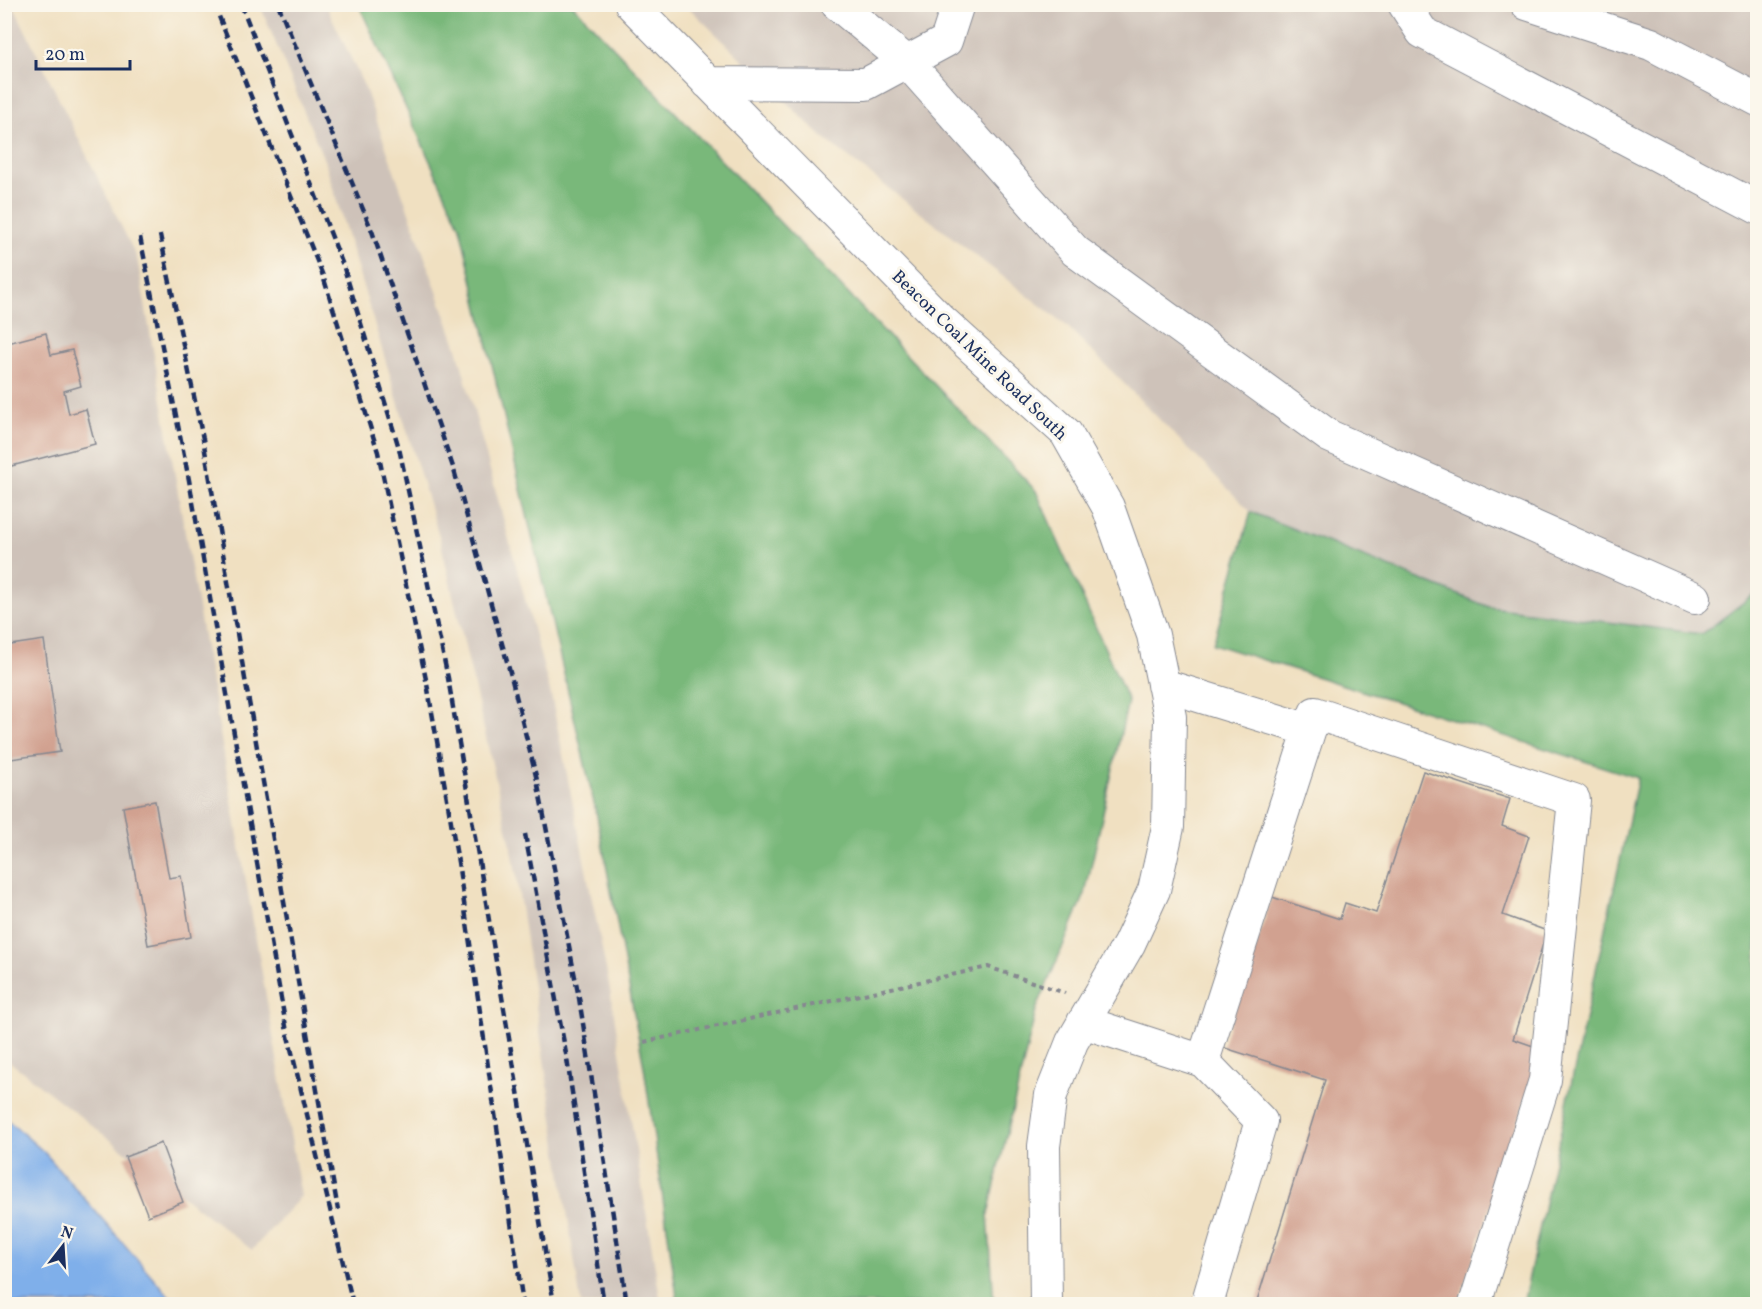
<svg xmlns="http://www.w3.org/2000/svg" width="1762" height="1309" font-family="Vollkorn,serif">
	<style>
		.industrial { fill: #cec2b9 }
		.forest { fill: #79b87a; stroke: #4a746c; stroke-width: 1.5 }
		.water { fill: #7fafea; stroke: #4d6fa4; stroke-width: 1.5 }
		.building { fill: #d1a190 }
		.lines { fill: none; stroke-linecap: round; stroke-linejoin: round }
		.minor-casing { stroke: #868890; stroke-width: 34 }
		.path { stroke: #868890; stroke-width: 4; stroke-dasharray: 4.5 4.5; stroke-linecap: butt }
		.minor { stroke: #fff; stroke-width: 32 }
		.rail { stroke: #1b2f5e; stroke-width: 4.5; stroke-dasharray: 9 4.5; stroke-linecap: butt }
		.labels { text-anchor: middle; stroke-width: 6; stroke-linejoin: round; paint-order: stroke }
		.street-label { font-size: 18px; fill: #1b2f5e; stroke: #fbf7ec }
	</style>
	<rect width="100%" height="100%" fill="#fbf7ec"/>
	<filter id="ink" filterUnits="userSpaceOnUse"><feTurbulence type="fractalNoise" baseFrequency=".0167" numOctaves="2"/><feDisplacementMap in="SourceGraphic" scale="12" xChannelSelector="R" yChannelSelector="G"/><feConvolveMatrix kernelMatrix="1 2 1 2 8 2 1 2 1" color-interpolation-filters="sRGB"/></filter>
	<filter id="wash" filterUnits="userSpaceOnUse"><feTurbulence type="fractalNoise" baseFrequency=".008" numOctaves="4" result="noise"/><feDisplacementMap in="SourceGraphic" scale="24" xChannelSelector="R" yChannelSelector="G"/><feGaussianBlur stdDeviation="1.35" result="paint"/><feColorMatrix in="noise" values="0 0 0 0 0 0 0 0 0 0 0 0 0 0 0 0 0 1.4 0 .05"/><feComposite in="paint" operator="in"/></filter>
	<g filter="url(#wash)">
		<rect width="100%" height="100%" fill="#f0e0c1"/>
		<path class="industrial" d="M4,5h9l124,253 164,938 -49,54 -247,-192z
			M260,5h66l39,83 92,260 94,347 58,289 52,320h-80l-68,-450 -73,-315 -115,-377z
			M686,5h1071v587l-55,42 -213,-27 -238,-95 -184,-186 -245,-189z"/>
		<path class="forest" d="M359,5h214l463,486 92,210 -43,193 -49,116 -48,204 6,90h-316l-34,-237 -47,-251 -137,-589z
			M1251,512l238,95 213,27 55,-42v712h-234l115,-526 -425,-134z"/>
		<path class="water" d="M4,1117l40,35 132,152h-171z"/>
		<g id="blocks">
			<path class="building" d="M46,333l5,22 21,-5 9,36 -17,5 5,23 17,-5 9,35 -91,24v-124z
				M44,640l16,112 -56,8v-114z
				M1423,771l87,28 -8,27 27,10 -26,79 44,16 -34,108 29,10 -84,255h-202l69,-224 -103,-33 50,-150 68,22 5,-16 31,10z
				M155,801l14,77 12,-2 10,61 -43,8 -25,-138z
				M161,1143l22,59 -35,14 -23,-59z"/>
		</g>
	</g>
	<g filter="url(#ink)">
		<use href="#blocks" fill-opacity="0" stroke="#868890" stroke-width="1.5"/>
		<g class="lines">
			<defs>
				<path id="minor" d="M631,4l308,314 127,115 42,74 45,128 17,82 -2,110 -14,63 -25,54 -57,98 -21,53 -7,51 2,158
					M837,4l70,58 168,189 254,185 366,162
					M1404,4l18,28 336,176
					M1527,4l124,40 107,56
					M708,83l158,1 80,-43 12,-37
					M1163,685l146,45
					M1083,1022l120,39 58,60 -54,183
					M1203,1061l112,-348 259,87 -29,280 -70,224"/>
			</defs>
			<use href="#minor" class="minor-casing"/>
			<path class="path" d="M644,1042l344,-75 77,26"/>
			<use href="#minor" class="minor"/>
			<path class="rail" d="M214,4l109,272 55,176 50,237 30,173 65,442
				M241,4l103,264 55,180 49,230 106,626
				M278,4l94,227 82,239 57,206 26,104 42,218 48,306
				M160,235l43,204 135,771
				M140,237l49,243 98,552 66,272
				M525,834l42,225 37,245"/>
		</g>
	</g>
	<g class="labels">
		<g class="street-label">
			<text transform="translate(980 355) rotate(44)" y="6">Beacon Coal Mine Road South</text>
		</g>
	</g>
	<rect width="1762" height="1309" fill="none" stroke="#fbf7ec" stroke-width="24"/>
	<g transform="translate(63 1246) rotate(17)" stroke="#fbf7ec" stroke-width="4.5" paint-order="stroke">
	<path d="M0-4.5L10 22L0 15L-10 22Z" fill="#1b2f5e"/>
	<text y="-9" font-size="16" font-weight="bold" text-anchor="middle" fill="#1b2f5e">N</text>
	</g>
	<path d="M36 60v9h94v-9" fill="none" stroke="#1b2f5e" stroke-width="3"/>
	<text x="45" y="60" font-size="18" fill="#1b2f5e" stroke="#fbf7ec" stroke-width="4.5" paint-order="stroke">20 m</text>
</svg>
